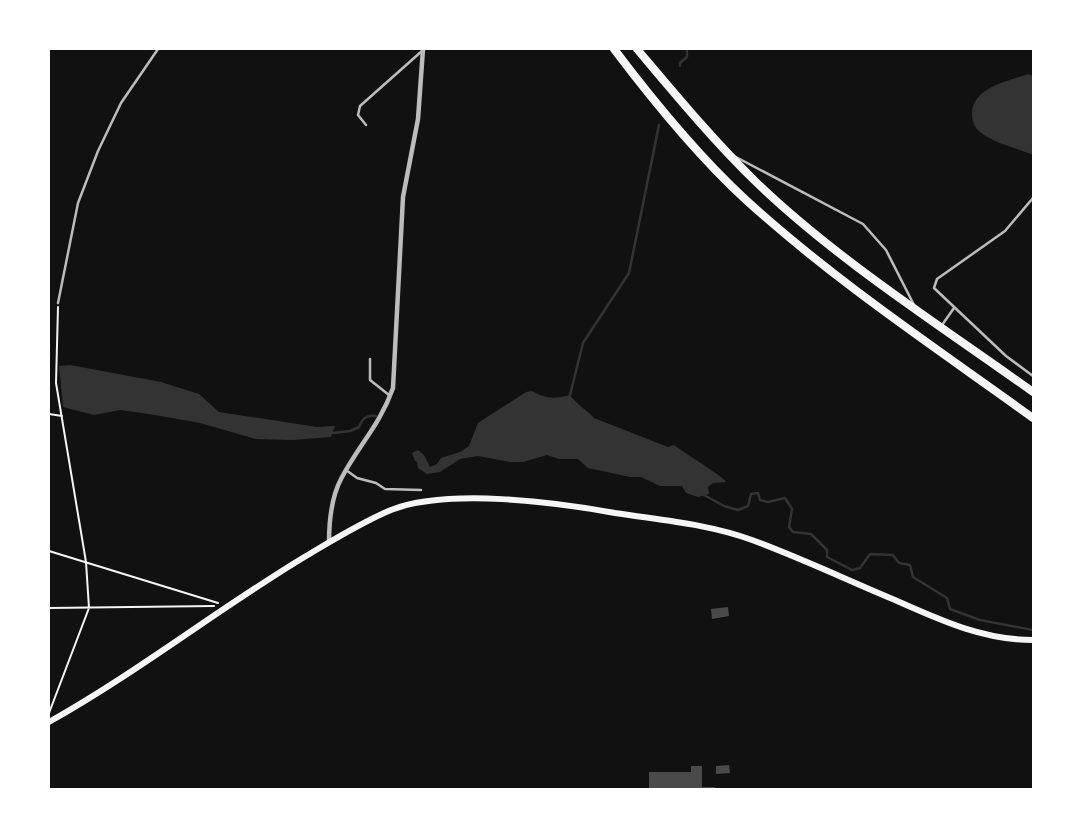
<svg xmlns="http://www.w3.org/2000/svg" width="1082" height="838" font-family="Mulish,sans-serif">
	<style>
		.water { fill: #333 }
		.lines { fill: none; stroke-linecap: round; stroke-linejoin: round }
		.stream { stroke: #333; stroke-width: 2.5 }
		.building { fill: #4a4a4a }
		.path { stroke: #f5f5f5; stroke-width: 2 }
		.service { stroke: #bcbcbc; stroke-width: 2.5 }
		.minor { stroke: #bcbcbc; stroke-width: 4.5 }
		.secondary { stroke: #f5f5f5; stroke-width: 6 }
		.trunk { stroke: #f5f5f5; stroke-width: 8 }
	</style>
	<rect width="100%" height="100%" fill="#111"/>
	<path class="water" d="M1028,74l5,2v78h-2c-17,-7 -43,-12 -55,-26 -3,-4 -4,-10 -4,-15 1,-26 37,-32 56,-39z
		M70,365l91,17 38,12 20,18 98,15 18,-1 -4,11 -38,3 -37,-1 -56,-16 -45,-8 -35,-5 -26,5 -31,-8 -4,-41z
		M532,391c14,8 23,8 38,4 7,10 16,14 24,23l74,29 6,-2c9,7 50,32 52,37l-13,1 -5,4 1,7 -11,3 -12,-4 -4,-7h-22l-19,-9h-11l-42,-9 -10,-9h-19l-12,-4 -24,7h-13l-32,-6 -18,3 -20,13 -13,2 -9,-6 -1,-6 -2,-1 -3,-8 6,-3 6,5 6,12 7,-3 4,-6 19,-6 9,-6 9,-23 48,-31z"/>
	<g class="lines">
		<path class="stream" d="M680,66v-3l7,-6v-8
			M570,395l13,-52 46,-70 30,-148
			M333,433l17,-2 9,-4c4,-9 7,-12 17,-11
			M704,495l20,11 14,4 10,-4 3,-12 7,-1 2,7 8,2 17,-4 7,11 -3,18 4,5 18,2 16,16v7l25,13 8,-2 10,-14 23,1 6,8 11,2 3,12 34,21 3,11 30,11 53,10"/>
	</g>
	<path class="building" d="M728,607l1,9 -17,3 -1,-10z
		M729,765l1,8 -14,1v-8z
		M691,766h11v21h13v2h-66v-17h42z"/>
	<g class="lines">
		<path class="path" d="M49,414l13,2
			M49,551l169,52
			M49,608l165,-2
			M49,713l40,-105 -3,-46 -30,-179 2,-76"/>
		<path class="service" d="M366,125l-8,-10 2,-9 62,-55
			M734,156l129,68 23,26 28,55
			M1033,198l-28,33 -68,48 -3,9 72,68 27,20
			M58,303l20,-100 20,-52 23,-48 37,-54
			M942,325l12,-17
			M370,359v21l19,15
			M346,470l11,8 19,5 9,6 36,1"/>
		<path class="minor" d="M329,543c0,-21 2,-45 12,-64 17,-33 39,-54 52,-91l10,-191 15,-78 5,-70"/>
		<path class="secondary" d="M49,722c89,-50 169,-113 257,-166 27,-16 56,-34 85,-46 57,-22 164,-8 224,3 45,7 94,11 137,27 49,18 95,40 143,60 45,20 88,40 138,40"/>
		<path class="trunk" d="M614,49c40,53 83,106 132,151 89,81 190,148 287,218
			M637,49c38,45 76,91 119,133 81,78 185,144 277,210"/>
	</g>
	<rect width="1082" height="838" fill="none" stroke="#ffffff" stroke-width="100"/>
</svg>
